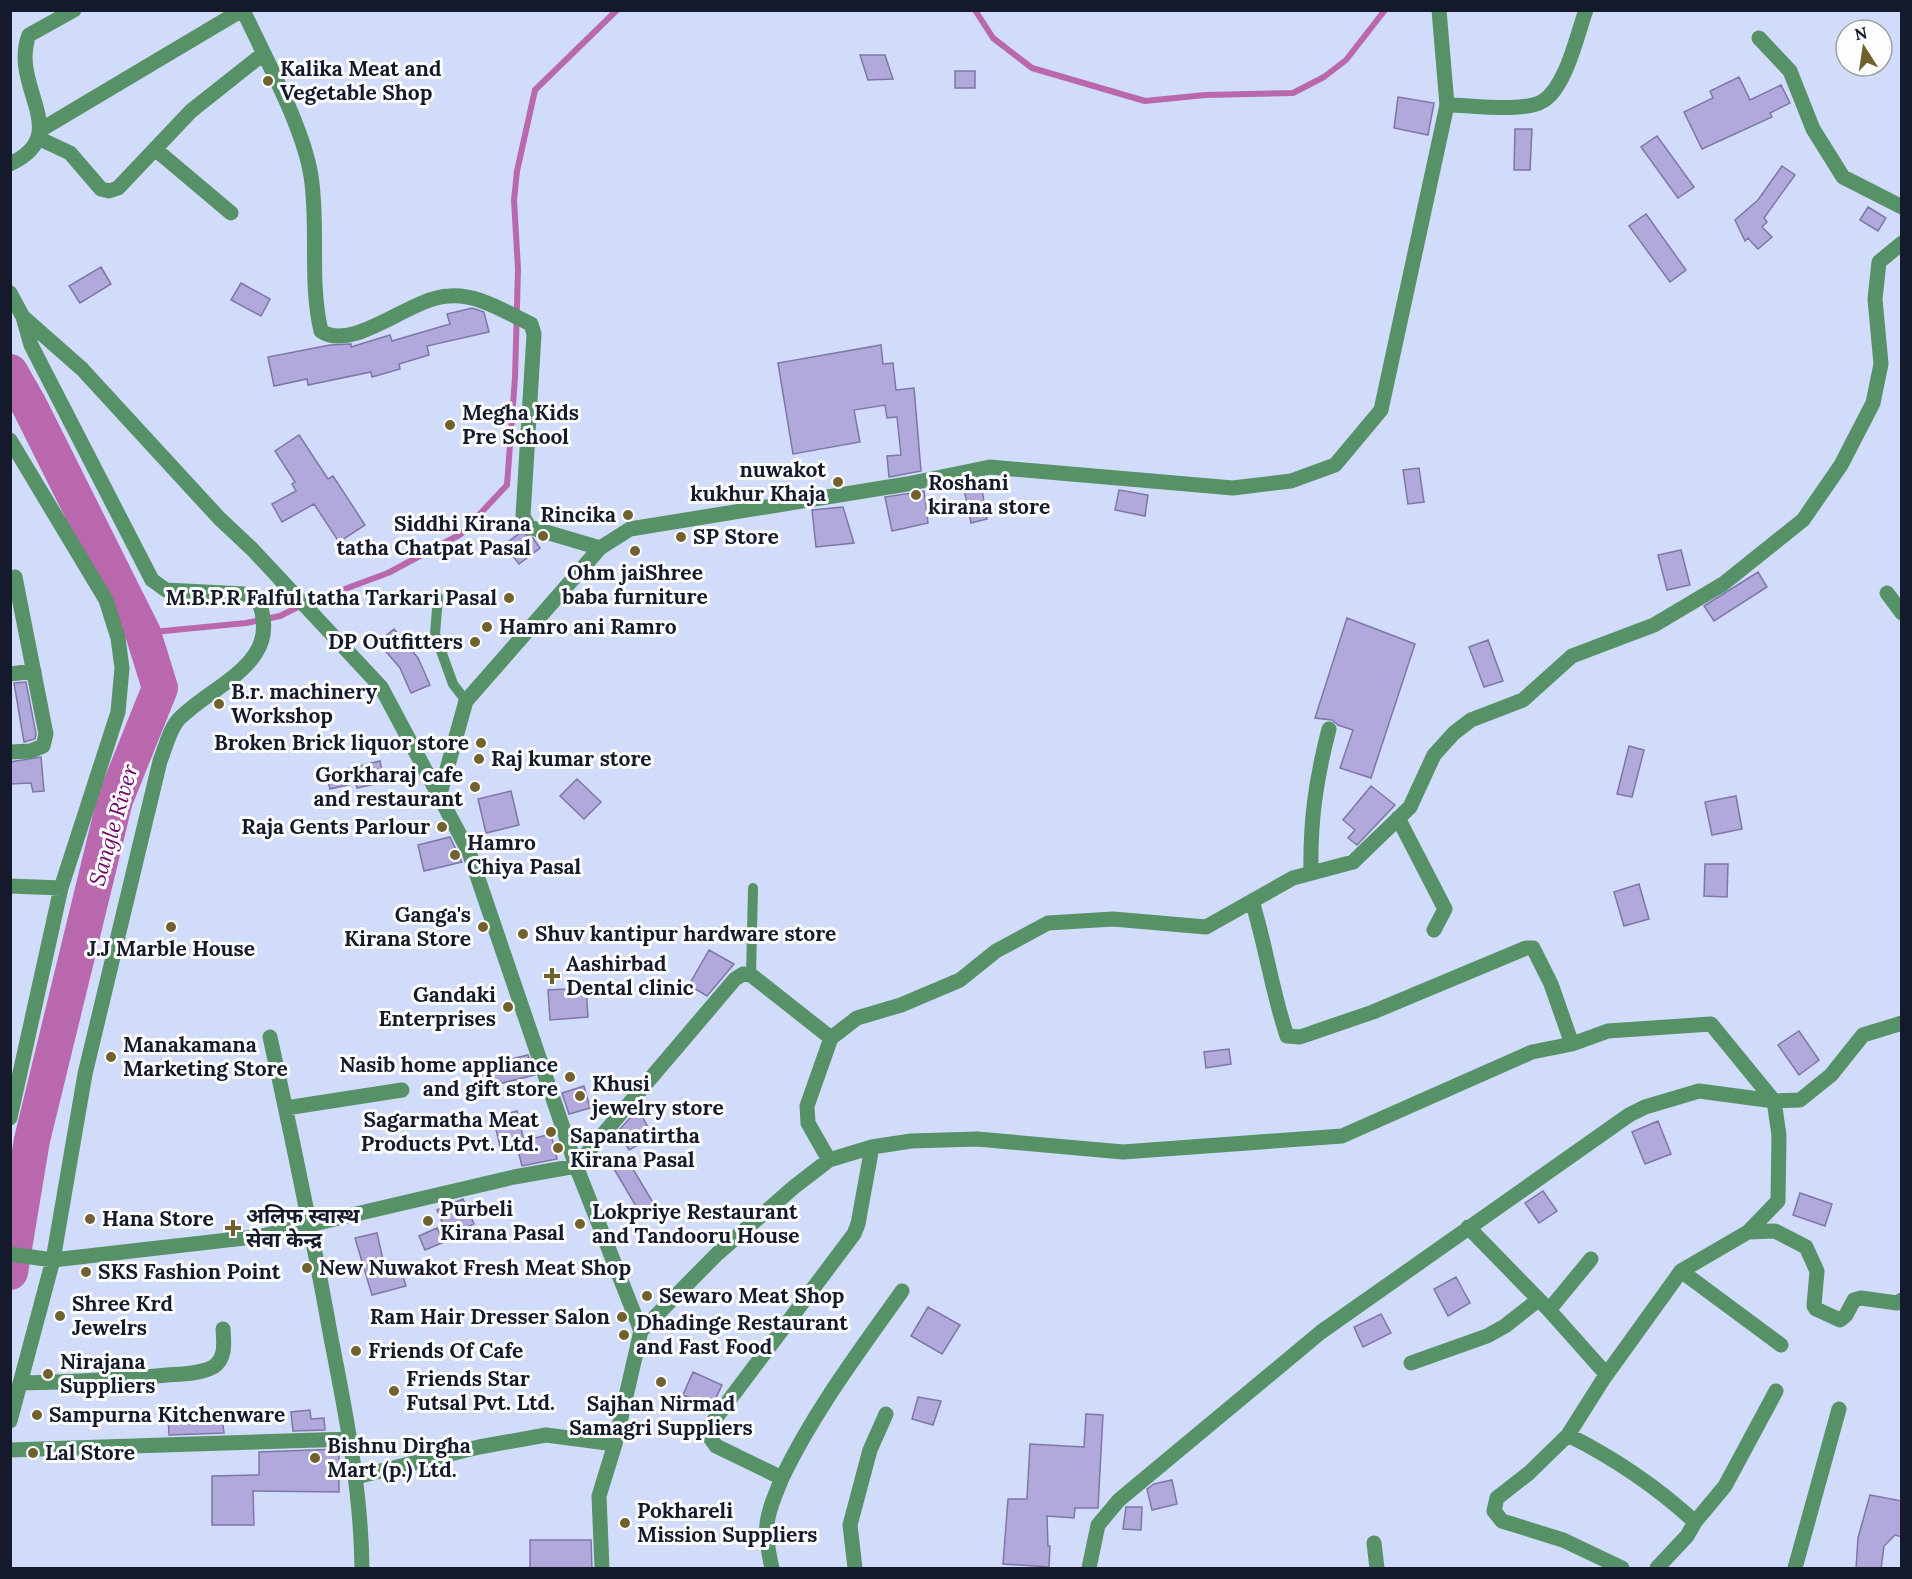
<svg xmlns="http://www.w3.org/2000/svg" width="1912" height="1579" font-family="Lora,'Noto Sans Devanagari',serif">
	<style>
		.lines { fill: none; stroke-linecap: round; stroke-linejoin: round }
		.stream { stroke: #b968ae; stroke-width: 6 }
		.river { stroke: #b968ae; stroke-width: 36 }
		.building { fill: #b1a8dc; stroke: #7f76a7; stroke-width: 1.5 }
		.service { stroke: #579167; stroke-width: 10 }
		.minor { stroke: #579167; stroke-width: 15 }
		.tertiary { stroke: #579167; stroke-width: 15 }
		.poi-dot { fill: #71612f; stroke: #fdfdfd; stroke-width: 2 }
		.labels { text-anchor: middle; stroke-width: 6; stroke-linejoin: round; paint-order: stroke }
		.poi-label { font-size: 21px; font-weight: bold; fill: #14192b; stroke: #fdfdfd; text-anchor: start }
		.water-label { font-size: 22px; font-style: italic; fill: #6f0467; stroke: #fdfdfd }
	</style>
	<rect width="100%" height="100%" fill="#d1dbfa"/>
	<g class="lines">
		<path class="stream" d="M975,10l18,28 39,30 113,33 60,-6 88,-2 31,-16 22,-17 39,-50
			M143,633l103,-10 34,-7 24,-12 84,-31 73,-39 46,-49 8,-107 3,-109 -4,-69 3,-29 18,-81 82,-80"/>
		<path class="river" d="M10,372l19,33 114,228 17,55 -45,112 -83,340 -22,132"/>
	</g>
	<path class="building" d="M860,55h25l8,24 -25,1z
		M955,71h20v17h-20z
		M1739,77l11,23 31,-15 9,18 -20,10 2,4 -70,32 -18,-37 29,-14 -3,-7z
		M1398,97l36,6 -6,32 -34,-7z
		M1515,129h17l-2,41h-16z
		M1657,136l37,51 -16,11 -37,-51z
		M1782,166l13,9 -31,43 3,4 -5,5 10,10 -14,12 -10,-11 -3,3 -10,-21 23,-20z
		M1868,207l18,11 -8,13 -18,-11z
		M1646,214l40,56 -16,12 -41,-56z
		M101,267l10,17 -31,19 -11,-17z
		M241,283l29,16 -9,17 -30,-16z
		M472,308l12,4 5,20 -62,14 2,9 -30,9 1,5 -28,8 -1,-5 -63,13 -1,-6 -33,7 -6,-29 62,-12 21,-1v3l39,-12 2,6 58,-17 -3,-10z
		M881,345l2,19 10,-1 3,27 18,-2 7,83 -32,6 -2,-21 14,-1 -4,-38 -10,1 -2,-13 -31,5 6,32 -67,12 -15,-91z
		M299,435l29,44 5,-3 32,49 -26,17 -25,-38 -32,18 -10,-18 24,-13 -4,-7 3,-2 -20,-31z
		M1419,468l5,34 -16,2 -5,-34z
		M981,484l6,35 -16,4 -7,-34z
		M1119,490l29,5 -3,21 -30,-6z
		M924,491l4,32 -36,8 -7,-34z
		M843,507l11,36 -38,4 -4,-37z
		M521,532l12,6 7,10 -21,16 -15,-19z
		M1681,550l9,35 -23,5 -9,-35z
		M1758,572l9,15 -53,34 -10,-15z
		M1347,618l68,26 -44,134 -31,-10 13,-38 -15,-5 -6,-5 -17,-2z
		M394,629l24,29 12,27 -19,8 -11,-25 -22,-26z
		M1488,640l15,41 -19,6 -15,-40z
		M26,682l10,52 -1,5 -11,3 -10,-59z
		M1629,746l15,4 -12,47 -15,-3z
		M41,757l3,34 -11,1 -2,-9 -21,1v-22z
		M380,761l4,21 -27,6 -1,-5 -26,6 -4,-15z
		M577,779l24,23 -17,17 -24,-23z
		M1371,786l24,19 -38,40 -9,-7 7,-8 -12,-10z
		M511,791l8,34 -33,8 -8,-34z
		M1736,796l6,33 -30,6 -7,-33z
		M450,837l12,25 -38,9 -6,-26z
		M1705,864h23l-1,33 -23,-1z
		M1639,884l10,35 -25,7 -10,-34z
		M709,950l25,14 -27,32 -18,-11z
		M586,988l2,29 -38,3 -2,-30z
		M1799,1031l20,29 -20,15 -21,-30z
		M1229,1049l2,15 -25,4 -2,-16z
		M528,1055l7,20 -49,12 -5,-21z
		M584,1086l6,22 -21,6 -7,-21z
		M517,1111l7,30 -24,5 -7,-29z
		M640,1112l13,25 -24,13 -11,-19 12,-13z
		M1658,1121l13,33 -26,10 -13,-32z
		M551,1134l6,25 -35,7 -6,-23z
		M628,1161l29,48 -14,9 -29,-49z
		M1543,1191l14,20 -18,12 -14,-20z
		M1800,1193l32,11 -7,22 -32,-11z
		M463,1199l11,25 -26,12 -11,-26z
		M437,1228l7,14 -19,8 -6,-14z
		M377,1233l9,40 15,-4 5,17 -34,9 -17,-57z
		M1456,1277l14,26 -22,13 -14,-27z
		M928,1307l32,18 -18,29 -31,-18z
		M1381,1314l10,19 -28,14 -9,-20z
		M693,1372l29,13 -11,23 -28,-13z
		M918,1397l23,4 -8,24 -21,-6z
		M310,1410l1,9 13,-1 1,12 -32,1 -2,-19z
		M193,1412v9l29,-4 2,16 -55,2 -1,-22z
		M1086,1414l17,1 -5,93h-23l-1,10 -27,-2 1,30h2l-1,21 -46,-3 5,-65h19l3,-55 54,3z
		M339,1449v43l-86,-1 1,34h-42v-49l47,-1v-23z
		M1172,1480l5,24 -25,6 -5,-21 7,-5z
		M1870,1495l32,6v36l-7,-2 -11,11 -3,23h-25l2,-31z
		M1126,1507h16l-1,23 -18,-1z
		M530,1540h61l1,29h-62z"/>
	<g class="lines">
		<path class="service" d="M438,597l-3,37 18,50 13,17
			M751,975l2,-87"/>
		<path class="minor" d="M243,10c22,48 60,116 68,166 8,51 -2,104 10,155 32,22 90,-34 128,-35 30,-2 56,16 82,28l3,10 -11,182 6,11 71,21
			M1439,10l8,95
			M1759,38l31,33 23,58 30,48 59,30
			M42,129l200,-119
			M40,139l30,14 31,36 8,2 9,-3 73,-77 72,-57
			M155,149l76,64
			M10,164c65,-30 -1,-77 19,-129l45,-25
			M10,293l13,24 59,52 137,149 33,31 129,138 88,165 107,314 65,165 -26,113 -16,52 3,72
			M10,440l96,160 12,38 4,30 -4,44 -57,176 -51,230
			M1887,593l15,20
			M10,674l24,-3
			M10,752l21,-1 12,-5 3,-12 -31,-157
			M1398,818l47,91 -11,21
			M1311,872c-1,-51 5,-93 18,-143
			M10,886l51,2
			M1252,901c14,45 20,91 35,135l13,1 73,-25 153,-64h7l18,36 21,60
			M270,1037c22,100 43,200 61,301 15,76 30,152 31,230
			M286,1108l116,-18
			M829,1160l-21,-37 -1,-17 24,-68 26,-20 44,-13 59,-25 36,-29 52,-28 65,-4 93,8 87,-49 60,-16 57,-55 24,-52 20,-22 17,-13 52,-20 49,-44 82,-31 69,-41 80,-64 38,-55 32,-62 8,-39 -6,-65 4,-37 23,-19
			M1468,1227l81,83 57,64
			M10,1254l43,6 209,-24 252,-59 62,-11 159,-187 8,-5 8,1 80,63
			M1681,1271l100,74
			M1549,1310l42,-51
			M641,1331l76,-77 77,-67 35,-27 43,-13 39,-6 66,-2 146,13 219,-16 190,-84 40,-8 36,-13 103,-7 63,77 5,34 -1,66 -30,31
			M1411,1363l76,-27 18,-10 33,-26
			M20,1383c50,-1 98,-3 147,-8 14,-1 33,-1 46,-8 13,-8 11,-24 10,-38
			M10,1421l43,-161 32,-186 75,-313c5,-12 10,-33 19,-42 37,-37 105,-56 79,-119l-14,-6 -78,-4 -14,-10 -121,-235 -8,-28
			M1568,1435c46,23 89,52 127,87
			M10,1450l340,-11
			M356,1477l123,-30 67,-12 69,9
			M782,1478c32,-67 77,-126 120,-187
			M1374,1543l3,25
			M772,1568c-10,-42 -6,-51 10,-90l-66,-32 -7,-10v-9l145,-193 4,-10 14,-77
			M855,1568l-5,-43 20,-75 16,-36
			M1089,1568l9,-43 21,-25 202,-168 308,-217 16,-8 54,-16 75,10 26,-1 31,-25 32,-40 39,-12
			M1622,1568l-59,-28 -61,-19 -8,-10 3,-13 32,-25 39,-38 36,-57 77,-107 67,-39 27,-1 31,16 11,24 -3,35 2,3 24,11 6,-5 8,-15 7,-2 36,5 5,-3
			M1657,1568l30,-32 8,-14 30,-36 51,-95
			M1795,1568l44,-159"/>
		<path class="tertiary" d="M440,794l26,-93 134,-153 30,-19 277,-45 83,-17 243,21 58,-7 44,-16 46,-55 66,-305c23,0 77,8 96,-4 23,-14 34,-66 43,-91"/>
	</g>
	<g class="poi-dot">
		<circle cx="268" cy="81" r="6"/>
		<circle cx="450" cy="425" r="6"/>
		<circle cx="838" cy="482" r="6"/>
		<circle cx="916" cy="495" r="6"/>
		<circle cx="628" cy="515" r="6"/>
		<circle cx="543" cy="536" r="6"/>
		<circle cx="681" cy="537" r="6"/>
		<circle cx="635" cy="551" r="6"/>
		<circle cx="509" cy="598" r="6"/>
		<circle cx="487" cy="627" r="6"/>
		<circle cx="475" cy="642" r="6"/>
		<circle cx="219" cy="704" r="6"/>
		<circle cx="481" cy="743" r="6"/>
		<circle cx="479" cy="759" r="6"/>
		<circle cx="475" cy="787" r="6"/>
		<circle cx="442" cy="827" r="6"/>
		<circle cx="455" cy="855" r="6"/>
		<circle cx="171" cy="927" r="6"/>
		<circle cx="483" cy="927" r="6"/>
		<circle cx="523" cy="934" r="6"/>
		<path d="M549 967h6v6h6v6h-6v6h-6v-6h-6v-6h6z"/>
		<circle cx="508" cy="1007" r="6"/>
		<circle cx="111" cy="1057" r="6"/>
		<circle cx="570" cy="1077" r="6"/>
		<circle cx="580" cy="1096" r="6"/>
		<circle cx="551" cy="1132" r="6"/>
		<circle cx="558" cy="1148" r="6"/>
		<circle cx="90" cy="1219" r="6"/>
		<circle cx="428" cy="1221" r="6"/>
		<circle cx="580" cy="1224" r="6"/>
		<path d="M230 1219h6v6h6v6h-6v6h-6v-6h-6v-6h6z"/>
		<circle cx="307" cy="1268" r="6"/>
		<circle cx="86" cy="1272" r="6"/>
		<circle cx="647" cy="1296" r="6"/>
		<circle cx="60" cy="1316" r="6"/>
		<circle cx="622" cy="1317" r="6"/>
		<circle cx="624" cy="1335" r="6"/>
		<circle cx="356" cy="1351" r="6"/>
		<circle cx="48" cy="1374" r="6"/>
		<circle cx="661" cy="1382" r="6"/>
		<circle cx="394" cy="1391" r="6"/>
		<circle cx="37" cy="1415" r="6"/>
		<circle cx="33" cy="1453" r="6"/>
		<circle cx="315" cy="1458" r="6"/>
		<circle cx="625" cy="1523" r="6"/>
	</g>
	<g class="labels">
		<g class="poi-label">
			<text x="280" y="76">Kalika Meat and<tspan x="280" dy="24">Vegetable Shop</tspan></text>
			<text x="462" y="420">Megha Kids<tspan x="462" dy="24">Pre School</tspan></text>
			<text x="826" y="477" text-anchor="end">nuwakot<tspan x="826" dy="24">kukhur Khaja</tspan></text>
			<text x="928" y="490">Roshani<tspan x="928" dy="24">kirana store</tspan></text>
			<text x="616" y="522" text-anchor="end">Rincika</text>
			<text x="531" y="531" text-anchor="end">Siddhi Kirana<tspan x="531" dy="24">tatha Chatpat Pasal</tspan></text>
			<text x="693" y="544">SP Store</text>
			<text x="635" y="580" text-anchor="middle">Ohm jaiShree<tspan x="635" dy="24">baba furniture</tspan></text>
			<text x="497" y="605" text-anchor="end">M.B.P.R Falful tatha Tarkari Pasal</text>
			<text x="499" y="634">Hamro ani Ramro</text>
			<text x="463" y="649" text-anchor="end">DP Outfitters</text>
			<text x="231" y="699">B.r. machinery<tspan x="231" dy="24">Workshop</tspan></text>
			<text x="469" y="750" text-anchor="end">Broken Brick liquor store</text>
			<text x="491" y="766">Raj kumar store</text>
			<text x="463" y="782" text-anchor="end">Gorkharaj cafe<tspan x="463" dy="24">and restaurant</tspan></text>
			<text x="430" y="834" text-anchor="end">Raja Gents Parlour</text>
			<text x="467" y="850">Hamro<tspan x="467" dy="24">Chiya Pasal</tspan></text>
			<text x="471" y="922" text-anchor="end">Ganga's<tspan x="471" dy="24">Kirana Store</tspan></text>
			<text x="535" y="941">Shuv kantipur hardware store</text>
			<text x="171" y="956" text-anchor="middle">J.J Marble House</text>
			<text x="566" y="971">Aashirbad<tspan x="566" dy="24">Dental clinic</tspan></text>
			<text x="496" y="1002" text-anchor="end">Gandaki<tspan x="496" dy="24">Enterprises</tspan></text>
			<text x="123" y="1052">Manakamana<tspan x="123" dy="24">Marketing Store</tspan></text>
			<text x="558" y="1072" text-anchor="end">Nasib home appliance<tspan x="558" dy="24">and gift store</tspan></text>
			<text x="592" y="1091">Khusi<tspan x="592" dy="24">jewelry store</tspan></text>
			<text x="539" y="1127" text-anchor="end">Sagarmatha Meat<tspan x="539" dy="24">Products Pvt. Ltd.</tspan></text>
			<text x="570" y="1143">Sapanatirtha<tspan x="570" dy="24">Kirana Pasal</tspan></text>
			<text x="440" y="1216">Purbeli<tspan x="440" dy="24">Kirana Pasal</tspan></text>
			<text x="592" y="1219">Lokpriye Restaurant<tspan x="592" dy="24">and Tandooru House</tspan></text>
			<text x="246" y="1223">अलिफ स्वास्थ<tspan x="246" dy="24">सेवा केन्द्र</tspan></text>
			<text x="102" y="1226">Hana Store</text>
			<text x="319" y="1275">New Nuwakot Fresh Meat Shop</text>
			<text x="98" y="1279">SKS Fashion Point</text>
			<text x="659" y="1303">Sewaro Meat Shop</text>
			<text x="72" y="1311">Shree Krd<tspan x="72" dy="24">Jewelrs</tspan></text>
			<text x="610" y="1324" text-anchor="end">Ram Hair Dresser Salon</text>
			<text x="636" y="1330">Dhadinge Restaurant<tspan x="636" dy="24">and Fast Food</tspan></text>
			<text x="368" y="1358">Friends Of Cafe</text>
			<text x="60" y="1369">Nirajana<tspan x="60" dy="24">Suppliers</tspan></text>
			<text x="406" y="1386">Friends Star<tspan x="406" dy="24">Futsal Pvt. Ltd.</tspan></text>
			<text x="661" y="1411" text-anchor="middle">Sajhan Nirmad<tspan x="661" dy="24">Samagri Suppliers</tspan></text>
			<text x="49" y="1422">Sampurna Kitchenware</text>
			<text x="327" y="1453">Bishnu Dirgha<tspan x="327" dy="24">Mart (p.) Ltd.</tspan></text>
			<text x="45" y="1460">Lal Store</text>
			<text x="637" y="1518">Pokhareli<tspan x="637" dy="24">Mission Suppliers</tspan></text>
		</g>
		<g class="water-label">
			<text transform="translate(113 825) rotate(-74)" y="8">Sangle River</text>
		</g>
	</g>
	<rect width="1912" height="1579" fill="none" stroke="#14192b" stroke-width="24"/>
	<g transform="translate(1864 48) rotate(348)"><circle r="28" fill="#fdfdfd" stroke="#a0a2a9" stroke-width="1.5"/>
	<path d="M0-4.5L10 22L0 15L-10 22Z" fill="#71612f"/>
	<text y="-9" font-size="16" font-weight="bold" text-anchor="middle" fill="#14192b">N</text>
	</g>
</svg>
